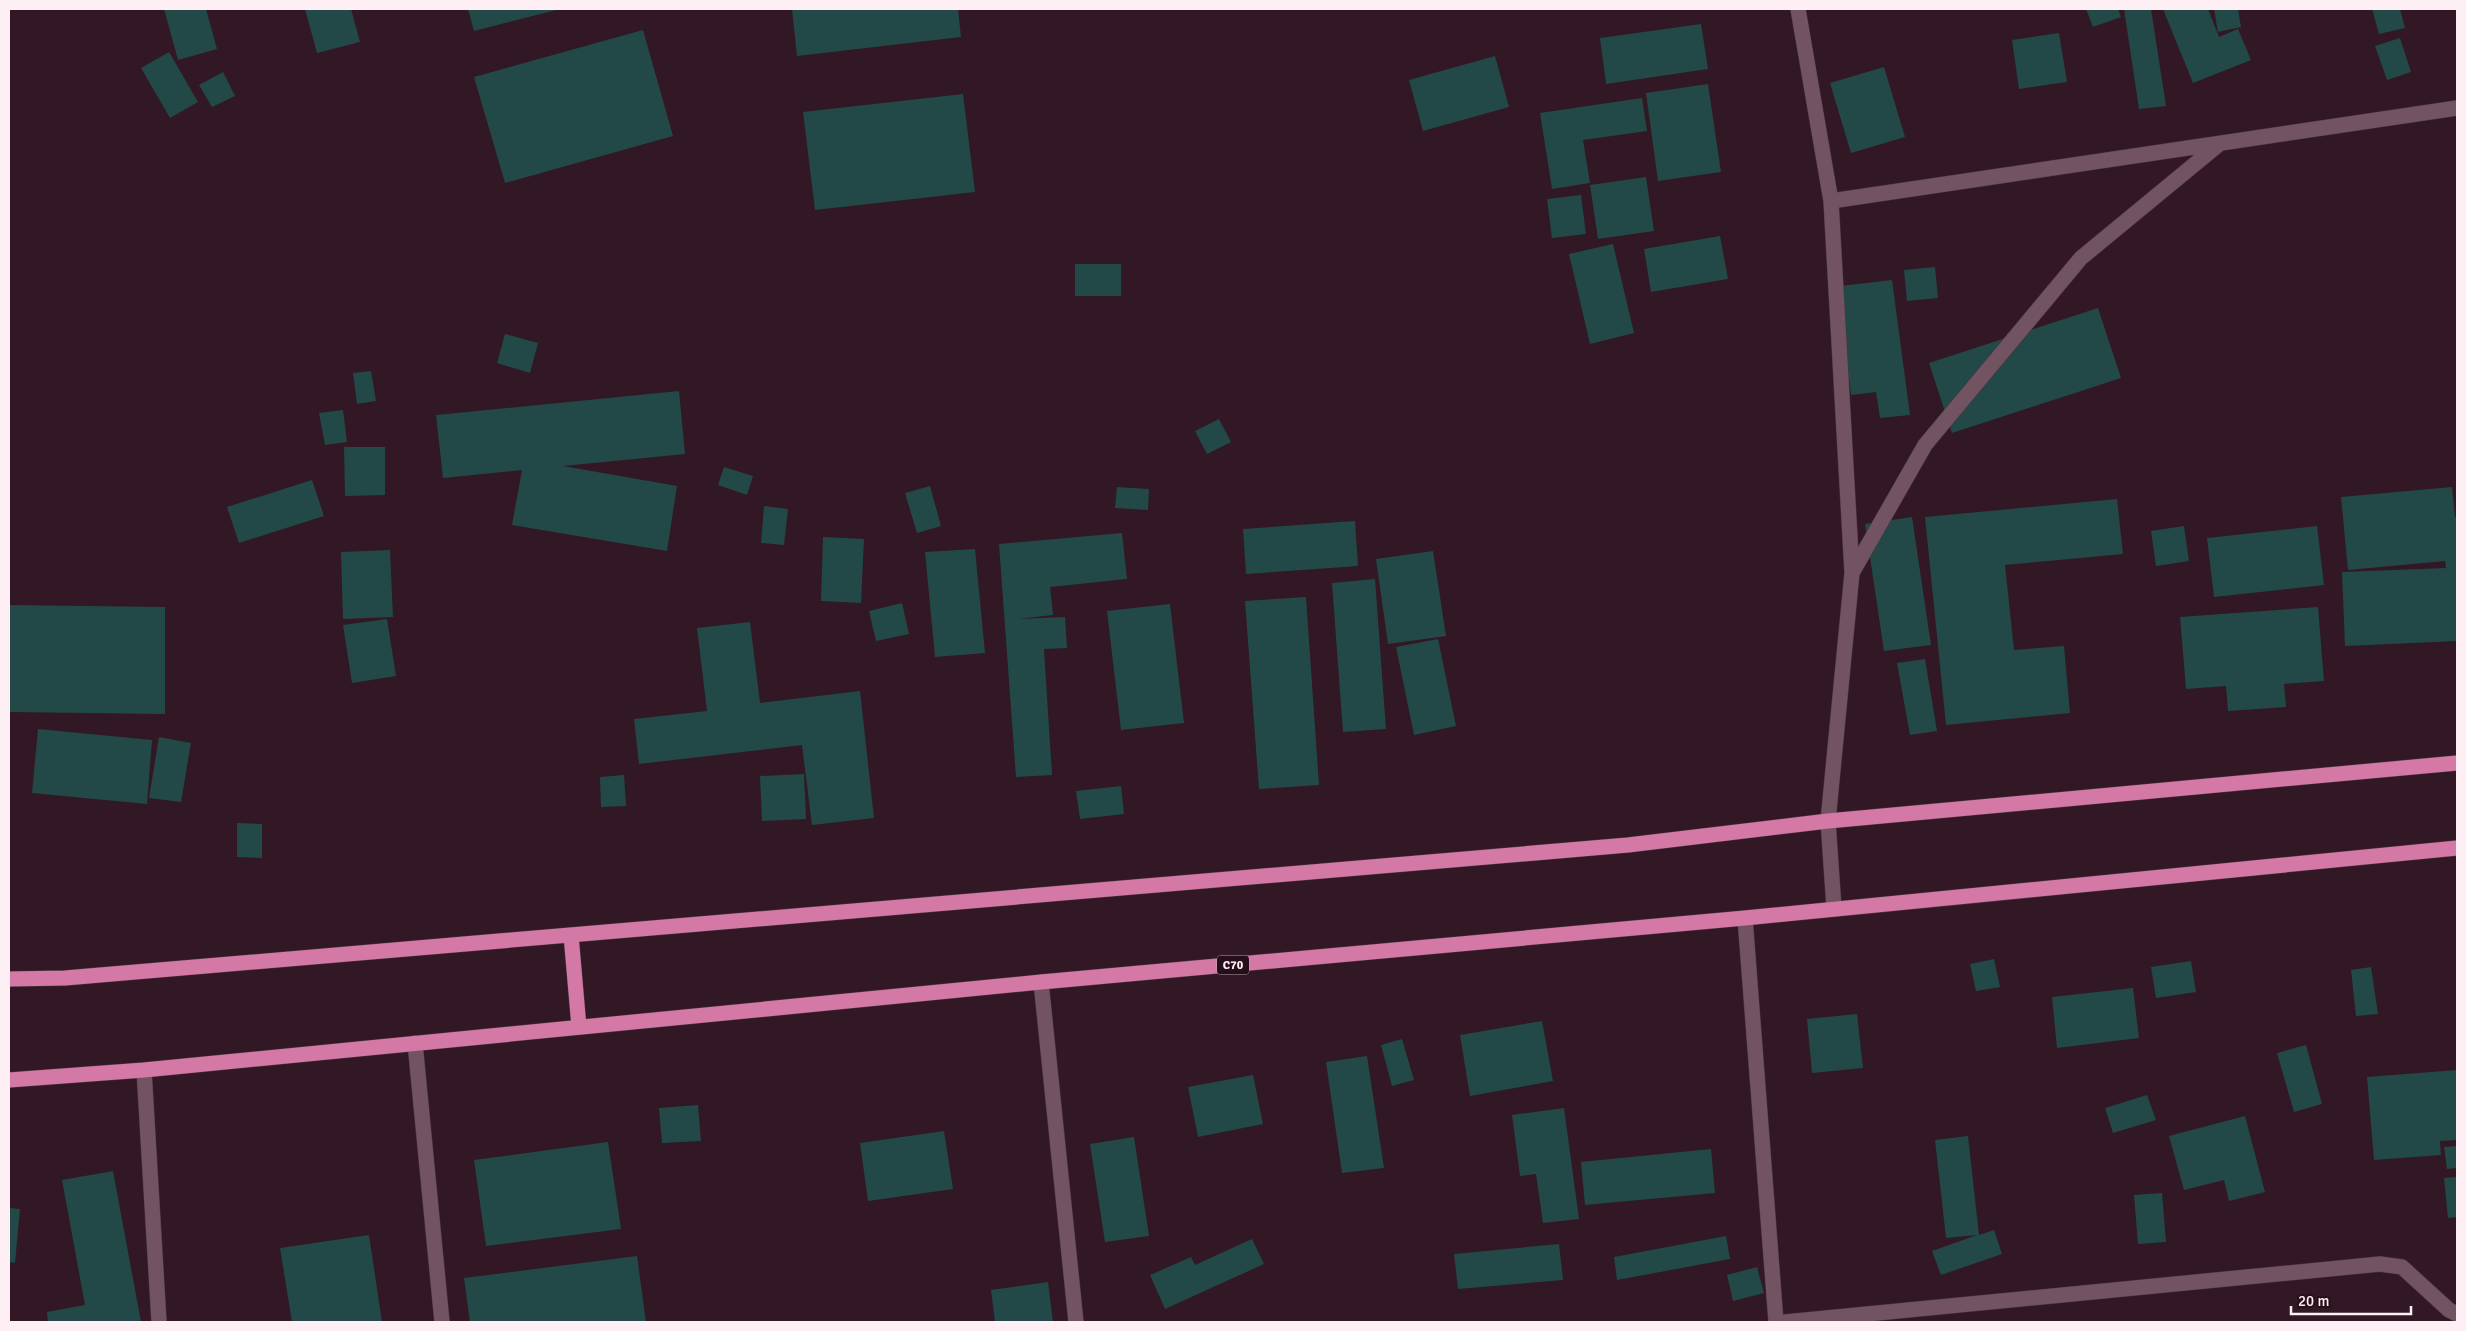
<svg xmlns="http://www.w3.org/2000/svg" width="2466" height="1331" font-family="Signika,sans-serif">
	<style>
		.building { fill: #224947 }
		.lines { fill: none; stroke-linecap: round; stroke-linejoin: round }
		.minor-casing { stroke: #4b3741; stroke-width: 16 }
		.trunk-casing { stroke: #4b3741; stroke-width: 16 }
		.minor { stroke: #715361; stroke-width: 15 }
		.trunk { stroke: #d478a5; stroke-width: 15 }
		.labels { text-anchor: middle; stroke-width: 5; stroke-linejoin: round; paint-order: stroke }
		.shield { fill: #270e1b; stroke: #beacb4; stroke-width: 1 }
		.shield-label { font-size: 12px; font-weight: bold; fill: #feeff5 }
	</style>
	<rect width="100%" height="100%" fill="#311824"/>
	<path class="building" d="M164,9h42l11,40 -39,11z
		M305,9h46l9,33 -43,11z
		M468,9h92l-86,22z
		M792,9h166l3,28 -164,19z
		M2086,9h32l3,8 -28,10z
		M2124,9h27l15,97 -27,3z
		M2163,9h45l11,28 19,-8 13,31 -58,23z
		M2214,9h24l3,18 -23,5z
		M2372,9h28l5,19 -26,6z
		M1701,24l7,45 -102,15 -6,-46z
		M643,30l30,106 -168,47 -31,-106z
		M2059,33l8,49 -48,7 -7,-49z
		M2400,38l11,34 -24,8 -12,-34z
		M169,52l29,50 -28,16 -29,-50z
		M1495,56l14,51 -86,24 -14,-51z
		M1884,67l21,70 -54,16 -21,-70z
		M223,72l12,24 -23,11 -13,-22z
		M1708,84l13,88 -63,9 -12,-88z
		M963,94l12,98 -160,18 -12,-98z
		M1642,98l5,33 -64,9 7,43 -38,6 -12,-76z
		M1646,177l8,54 -56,8 -8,-54z
		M1581,195l5,39 -34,4 -5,-39z
		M1720,236l8,43 -77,13 -7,-43z
		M1613,244l21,89 -44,11 -21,-90z
		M1075,264h46v32h-46z
		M1935,267l3,31 -31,3 -3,-31z
		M1892,280l18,135 -30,3 -4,-26 -25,3 -8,-61 -3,-48z
		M2098,308l23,70 -169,55 -23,-70z
		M505,334l33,9 -8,30 -33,-10z
		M371,371l5,30 -19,3 -4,-31z
		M679,391l6,63 -122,12 114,20 -10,65 -155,-26 10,-55 -79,8 -7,-63z
		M343,410l4,32 -22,3 -6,-32z
		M1219,419l12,23 -24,12 -12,-23z
		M344,447h41v48l-40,1z
		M724,467l29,9 -6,19 -29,-10z
		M312,480l12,36 -85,27 -12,-36z
		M930,486l11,40 -24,7 -12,-40z
		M1117,487l32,2 -1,21 -33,-2z
		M2452,487l3,30h2v124l-112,5 -3,-74 104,-4 -1,-7 -97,9 -7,-73z
		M2117,499l6,55 -118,11 9,85 50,-4 6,67 -124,12 -21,-208z
		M764,506l24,3 -4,36 -23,-2z
		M1912,517l19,128 -47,6 -19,-127z
		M1355,521l3,45 -112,8 -3,-45z
		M2184,526l5,35 -33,5 -5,-35z
		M2317,526l7,59 -110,12 -7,-59z
		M1122,533l5,46 -77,8 3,28 -35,4 47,-2 2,31 -23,1 8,126 -36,2 -17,-233z
		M823,537l41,2 -3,64 -40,-2z
		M975,549l10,104 -50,4 -10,-105z
		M390,550l3,67 -50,2 -2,-67z
		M1433,551l13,85 -58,8 -12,-85z
		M1375,579l11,150 -43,3 -11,-149z
		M1306,597l13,188 -60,4 -14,-188z
		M902,603l7,31 -33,7 -7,-30z
		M1170,604l14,119 -63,7 -14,-119z
		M9,605l156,2v107l-156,-2z
		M2318,607l6,74 -40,3 2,23 -58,4 -2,-25 -40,3 -6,-72z
		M387,619l9,57 -44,7 -9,-58z
		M750,622l10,81 100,-12 14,127 -62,7 -10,-80 -163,19 -5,-45 73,-8 -10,-83z
		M1438,639l18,87 -42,9 -18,-88z
		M1925,659l12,72 -27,4 -13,-72z
		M38,729l114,11 -5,64 -115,-11z
		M159,737l32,6 -10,59 -32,-4z
		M804,774l2,45 -44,2 -2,-45z
		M624,775l2,31 -25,1 -1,-30z
		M1121,786l3,28 -44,5 -4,-28z
		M237,823l25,1v34l-25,-1z
		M1994,959l6,28 -24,4 -6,-27z
		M2191,961l5,31 -40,6 -5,-31z
		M2371,967l7,47 -22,2 -5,-46z
		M2133,988l6,50 -82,10 -5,-51z
		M1857,1014l6,54 -51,5 -5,-54z
		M1542,1021l11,60 -83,15 -10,-61z
		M1402,1039l12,41 -22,6 -11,-41z
		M2306,1045l16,59 -28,8 -17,-59z
		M1367,1056l17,112 -42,5 -16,-111z
		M2457,1070v70l-17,1 1,14 -67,5 -7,-83z
		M1253,1075l10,49 -65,13 -10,-50z
		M2147,1095l9,25 -43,13 -8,-25z
		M698,1105l3,36 -39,2 -3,-35z
		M1564,1108l15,111 -36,4 -7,-49 -16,2 -8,-61z
		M2245,1116l20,76 -36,9 -5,-21 -40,10 -15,-54z
		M944,1131l9,58 -85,12 -8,-58z
		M1968,1136l11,99 15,-5 8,24 -61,21 -9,-24 45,-16 -31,3 -11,-98z
		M1134,1137l15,99 -44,6 -15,-98z
		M608,1142l13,87 -135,17 -12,-86z
		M2457,1146v22l-10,1 -3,-22z
		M1711,1149l4,44 -130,12 -4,-43z
		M113,1171l28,151h-93l-1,-10 38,-7 -23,-125z
		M2457,1177v40l-9,1 -4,-40z
		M2162,1193l4,49 -28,2 -4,-49z
		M9,1208l11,1 -5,54 -6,-1z
		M369,1235l13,87h-90l-12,-74z
		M1726,1236l4,23 -113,21 -3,-23z
		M1252,1239l12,25 -99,45 -15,-34 41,-18 4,8z
		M1559,1244l4,36 -105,9 -4,-35z
		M637,1256l9,66h-176l-6,-44z
		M1757,1267l7,26 -31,8 -6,-26z
		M1048,1282l5,40h-58l-4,-32z"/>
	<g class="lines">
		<defs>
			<path id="minor" d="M1798,9l33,192 21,372 -24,248 6,87
				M1831,201l626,-93
				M1852,573l73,-128 156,-187 137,-113
				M1745,918l31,404
				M1041,982l35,340
				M415,1043l27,279
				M144,1070l15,252
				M1785,1322l595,-58 22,3 47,43 8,4"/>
			<path id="trunk" d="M571,935l8,92
				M9,979l56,-1 1563,-133 200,-24 629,-58
				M9,1080l135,-10 897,-88 704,-64 712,-70"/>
		</defs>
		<use href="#minor" class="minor-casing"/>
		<use href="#trunk" class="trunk-casing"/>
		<use href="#minor" class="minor"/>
		<use href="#trunk" class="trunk"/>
	</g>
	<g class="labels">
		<rect class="shield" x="1217" y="955.5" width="32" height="19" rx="4"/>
		<g class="shield-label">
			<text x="1233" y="969">C70</text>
		</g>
	</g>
	<rect width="2466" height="1331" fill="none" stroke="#feeff5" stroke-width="20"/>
	<path d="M2291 1306v8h120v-8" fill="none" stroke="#feeff5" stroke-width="2.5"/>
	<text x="2298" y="1306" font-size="15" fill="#feeff5" stroke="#270e1b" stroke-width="4" paint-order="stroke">20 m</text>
</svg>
